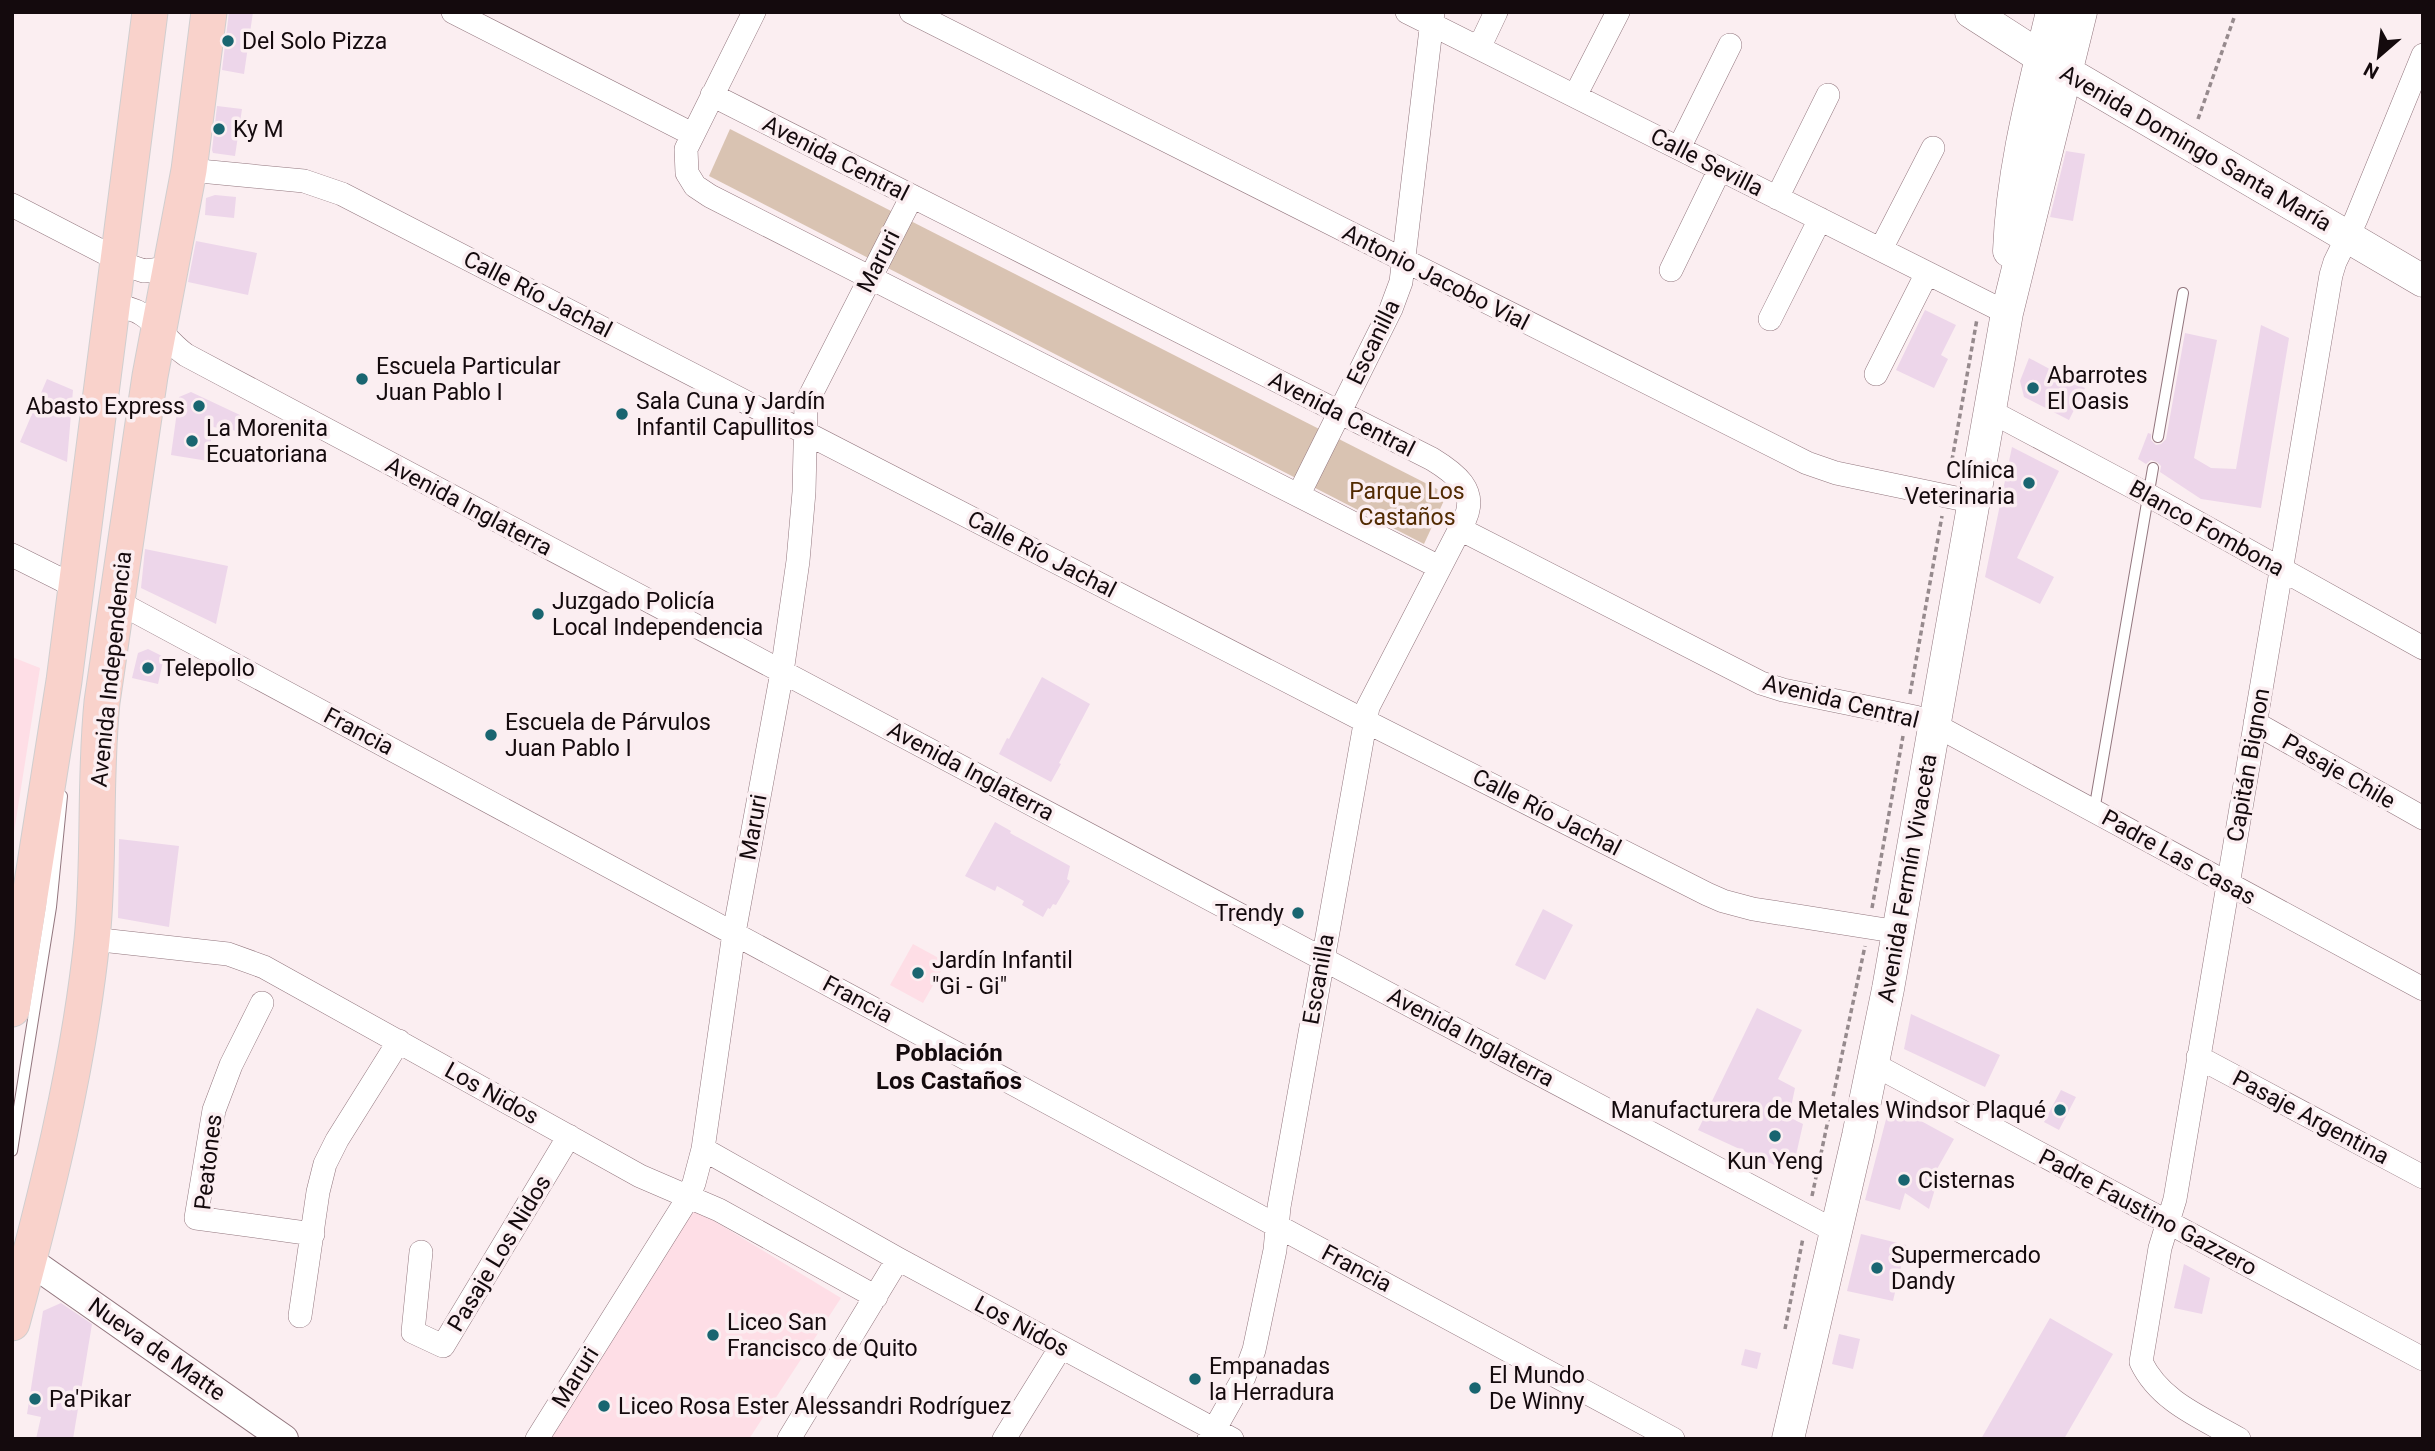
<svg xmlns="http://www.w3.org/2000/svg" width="2435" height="1451" font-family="Roboto,sans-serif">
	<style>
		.built { fill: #fedee6 }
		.green { fill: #d9c3b2 }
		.building { fill: #edd6ea }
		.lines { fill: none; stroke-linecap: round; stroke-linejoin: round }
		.service-casing { stroke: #92767e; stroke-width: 12 }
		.minor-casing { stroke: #92767e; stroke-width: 24 }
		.tertiary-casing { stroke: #92767e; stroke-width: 30 }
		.secondary-casing { stroke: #92767e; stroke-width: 33 }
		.primary-casing { stroke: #d0cecf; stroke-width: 37 }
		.path { stroke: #968a8d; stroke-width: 3.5; stroke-dasharray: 5 3.5; stroke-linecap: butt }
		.service { stroke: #fff; stroke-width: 10 }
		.minor { stroke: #fff; stroke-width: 23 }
		.tertiary { stroke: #fff; stroke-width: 28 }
		.secondary { stroke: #fff; stroke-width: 32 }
		.primary { stroke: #f9d2cb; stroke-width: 35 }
		.poi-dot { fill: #196570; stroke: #fbeef1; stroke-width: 2.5 }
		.labels { text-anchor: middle; stroke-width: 7; stroke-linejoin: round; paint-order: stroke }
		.poi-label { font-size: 23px; fill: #140a0d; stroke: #fbeef1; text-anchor: start }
		.street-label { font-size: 23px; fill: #140a0d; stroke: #fbeef1 }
		.park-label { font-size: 23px; fill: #512a01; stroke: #fbeef1 }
		.neighbourhood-label { font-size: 24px; font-weight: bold; fill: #140a0d; stroke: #fbeef1 }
	</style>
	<rect width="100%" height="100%" fill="#fbeef1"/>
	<path class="built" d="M12,657l28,11 -28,177z
		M913,944l33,18 -23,41 -33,-18z
		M688,1205l153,93 -92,141h-203z"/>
	<path class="green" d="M730,129l717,365 -23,50 -715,-368z"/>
	<path class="building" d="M229,12h24l-9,62 -22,-4z
		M217,106l25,3 -7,47 -22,-3 -1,-3z
		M2066,151l19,3 -12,67 -23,-4z
		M215,195l21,2 -2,21 -29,-3 1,-17z
		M196,241l61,12 -9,42 -60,-13z
		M1925,310l31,15 -15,30 7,4 -14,29 -38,-18z
		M2261,325l28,13 -28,170 -60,-9 -41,-27 1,-6 -4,-4 -6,-2 -5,4 -8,-5 10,-26 3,1v6l5,5 5,-1 5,-5 19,-106 32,7 -23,118 17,10 25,1z
		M2029,358l56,30 -16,32 -45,-23 -4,-16z
		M47,379l26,11 -6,72 -47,-20z
		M191,392l49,23 -2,16 -25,-4 -5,34 -37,-6 8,-58z
		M2012,447l47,24 -42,87 37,19 -14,27 -55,-27z
		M145,549l83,17 -12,58 -75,-36z
		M148,649l16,8 -6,27 -26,-6 6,-25z
		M1042,677l48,27 -31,59 2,1 -10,18 -52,-28 8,-16 2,1z
		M995,822l16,9 -1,2 60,33 -3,13 3,2 -14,24 -3,-1 -3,5 -2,-1 -5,9 -21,-12 2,-4 -27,-15 -2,5 -30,-15z
		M119,839l60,7 -10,81 -51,-9z
		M1543,909l30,16 -28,55 -30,-15z
		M1757,1008l45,22 -24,49 17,9 -6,29 14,7 -9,40 -13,4 -83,-38z
		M1911,1014l89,41 -15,32 -81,-38z
		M2061,1090l15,7 -17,33 -15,-8z
		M1890,1104l64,35 -26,46 7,4 -6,20 -24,-16 -5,17 -35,-10z
		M1861,1234l45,11 -13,56 -46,-10z
		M2184,1264l26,14 -8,36 -28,-6z
		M61,1303l31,21 -19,115h-37l5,-22 -14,-3 16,-103z
		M2050,1318l63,36 -49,85h-83z
		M1839,1334l21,5 -7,30 -21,-5z
		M1745,1349l16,4 -4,16 -16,-4z"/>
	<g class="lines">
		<defs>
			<path id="service" d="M2158,437l25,-144
				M2094,811l59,-343
				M12,1151l39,-244 11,-111"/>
			<path id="minor" d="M453,12l239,122
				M754,12l-68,137 1,24 8,13 15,10 729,371
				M911,12l896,451 29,10 139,29
				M1407,12l600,301
				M1479,48l17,-36
				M712,95l720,364c23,14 46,31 33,60l-97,188 -89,500 -4,43 -21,100 -10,27 -35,62
				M1575,96l43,-84
				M1679,148l51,-103
				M189,170l115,11 38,13 1023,527 342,173 16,7 30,8 146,23
				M1777,198l51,-103
				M12,205l120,62 12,4 26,-3
				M1881,249l52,-101
				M1671,270l49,-101
				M112,306c40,1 46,29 74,49l1649,876
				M1770,319l50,-100
				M1876,374l51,-101
				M1990,411l158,84 275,153
				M1299,494l92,-185 10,-27 32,-270
				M1460,529l301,154 22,7 132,27 20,8 488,264
				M12,555l64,32
				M116,601l1557,838
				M2255,723l168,95
				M92,939l136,15 36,13 376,209 79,34 157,87
				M262,1003l-31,62 -17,45 -18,108 117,16
				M2198,1057l225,120
				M1873,1064l550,295
				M703,1149l195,110 334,180
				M421,1252l-8,80 30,14 126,-210
				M300,1316l18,-124 7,-28 12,-24 62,-99
				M537,1439l151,-241 6,-15 9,-34 31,-216 48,-261 16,-111 6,-69 2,-88 106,-208
				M789,1439l109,-180
				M1004,1439l57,-92
				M2239,1439c-36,-21 -79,-37 -98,-77l19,-114 15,-49 156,-924 4,-13 21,-43 67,-164"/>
			<path id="tertiary" d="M30,1261l254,178"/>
			<path id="secondary" d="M1971,12l70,45 382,224
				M2009,251c3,-82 24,-159 43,-239
				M1788,1439l70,-303 30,-147 119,-676 74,-301"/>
			<path id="primary" d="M12,1009l52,-328 86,-669
				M12,1323c34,-126 66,-252 80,-383 8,-79 2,-159 10,-238l48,-326 39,-206 20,-158"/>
		</defs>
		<use href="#service" class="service-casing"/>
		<use href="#minor" class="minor-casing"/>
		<use href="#tertiary" class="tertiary-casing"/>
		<use href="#secondary" class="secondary-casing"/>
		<use href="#primary" class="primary-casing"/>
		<path class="path" d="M2198,119l36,-101
			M1949,477l28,-158
			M1910,694l32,-178
			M1872,908l31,-172
			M1812,1196l53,-250
			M1785,1329l18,-91"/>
		<use href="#service" class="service"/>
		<use href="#minor" class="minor"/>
		<use href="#tertiary" class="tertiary"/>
		<use href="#secondary" class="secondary"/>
		<use href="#primary" class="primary"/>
	</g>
	<g class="poi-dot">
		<circle cx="228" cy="41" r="7"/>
		<circle cx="219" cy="129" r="7"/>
		<circle cx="362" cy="379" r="7"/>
		<circle cx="2033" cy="388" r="7"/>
		<circle cx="199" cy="406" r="7"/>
		<circle cx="622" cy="414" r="7"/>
		<circle cx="192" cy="441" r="7"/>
		<circle cx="2029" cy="483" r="7"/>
		<circle cx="538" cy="614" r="7"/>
		<circle cx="148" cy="668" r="7"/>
		<circle cx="491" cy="735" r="7"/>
		<circle cx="1298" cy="913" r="7"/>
		<circle cx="918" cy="973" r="7"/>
		<circle cx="2060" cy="1110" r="7"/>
		<circle cx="1775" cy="1136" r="7"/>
		<circle cx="1904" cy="1180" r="7"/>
		<circle cx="1877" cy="1268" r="7"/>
		<circle cx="713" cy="1335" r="7"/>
		<circle cx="1195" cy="1379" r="7"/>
		<circle cx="1475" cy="1388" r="7"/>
		<circle cx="35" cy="1399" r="7"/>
		<circle cx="604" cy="1406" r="7"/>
	</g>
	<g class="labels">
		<g class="poi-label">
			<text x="242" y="49">Del Solo Pizza</text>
			<text x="233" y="137">Ky M</text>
			<text x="376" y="374">Escuela Particular<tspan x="376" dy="26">Juan Pablo I</tspan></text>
			<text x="2047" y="383">Abarrotes<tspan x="2047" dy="26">El Oasis</tspan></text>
			<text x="636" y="409">Sala Cuna y Jardín<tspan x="636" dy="26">Infantil Capullitos</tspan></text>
			<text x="185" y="414" text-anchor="end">Abasto Express</text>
			<text x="206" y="436">La Morenita<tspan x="206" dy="26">Ecuatoriana</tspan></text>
			<text x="2015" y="478" text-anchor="end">Clínica<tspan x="2015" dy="26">Veterinaria</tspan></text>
			<text x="552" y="609">Juzgado Policía<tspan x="552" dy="26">Local Independencia</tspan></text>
			<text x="162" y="676">Telepollo</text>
			<text x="505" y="730">Escuela de Párvulos<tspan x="505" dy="26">Juan Pablo I</tspan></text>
			<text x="1284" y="921" text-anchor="end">Trendy</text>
			<text x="932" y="968">Jardín Infantil<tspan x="932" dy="26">"Gi - Gi"</tspan></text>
			<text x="2046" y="1118" text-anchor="end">Manufacturera de Metales Windsor Plaqué</text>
			<text x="1775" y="1169" text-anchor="middle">Kun Yeng</text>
			<text x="1918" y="1188">Cisternas</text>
			<text x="1891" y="1263">Supermercado<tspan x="1891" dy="26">Dandy</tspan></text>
			<text x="727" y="1330">Liceo San<tspan x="727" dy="26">Francisco de Quito</tspan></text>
			<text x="1209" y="1374">Empanadas<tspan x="1209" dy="26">la Herradura</tspan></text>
			<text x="1489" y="1383">El Mundo<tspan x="1489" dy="26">De Winny</tspan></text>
			<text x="49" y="1407">Pa'Pikar</text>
			<text x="618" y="1414">Liceo Rosa Ester Alessandri Rodríguez</text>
		</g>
		<g class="street-label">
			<text transform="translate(2196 148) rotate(30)" y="8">Avenida Domingo Santa María</text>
			<text transform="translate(836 158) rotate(27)" y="8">Avenida Central</text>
			<text transform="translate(1707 162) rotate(27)" y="8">Calle Sevilla</text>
			<text transform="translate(878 261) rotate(-63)" y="8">Maruri</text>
			<text transform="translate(1436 277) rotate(27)" y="8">Antonio Jacobo Vial</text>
			<text transform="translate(538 294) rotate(27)" y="8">Calle Río Jachal</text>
			<text transform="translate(1373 342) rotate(-64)" y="8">Escanilla</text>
			<text transform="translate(1342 414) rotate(27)" y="8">Avenida Central</text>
			<text transform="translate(469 506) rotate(28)" y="8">Avenida Inglaterra</text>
			<text transform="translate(2207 528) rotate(29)" y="8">Blanco Fombona</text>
			<text transform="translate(1042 554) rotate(27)" y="8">Calle Río Jachal</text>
			<text transform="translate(111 669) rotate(-84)" y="8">Avenida Independencia</text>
			<text transform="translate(1841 701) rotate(14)" y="8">Avenida Central</text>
			<text transform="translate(359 731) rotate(28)" y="8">Francia</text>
			<text transform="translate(2248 765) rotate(-80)" y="8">Capitán Bignon</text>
			<text transform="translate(971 771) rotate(28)" y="8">Avenida Inglaterra</text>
			<text transform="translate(2339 771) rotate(30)" y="8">Pasaje Chile</text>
			<text transform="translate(1547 812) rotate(27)" y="8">Calle Río Jachal</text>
			<text transform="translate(753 827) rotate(-80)" y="8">Maruri</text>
			<text transform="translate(2179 857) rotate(29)" y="8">Padre Las Casas</text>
			<text transform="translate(1907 878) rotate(-80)" y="8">Avenida Fermín Vivaceta</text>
			<text transform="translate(1318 979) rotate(-80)" y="8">Escanilla</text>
			<text transform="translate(858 999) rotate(28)" y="8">Francia</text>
			<text transform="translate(1471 1037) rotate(28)" y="8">Avenida Inglaterra</text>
			<text transform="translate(492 1093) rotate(29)" y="8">Los Nidos</text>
			<text transform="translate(2311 1117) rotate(28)" y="8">Pasaje Argentina</text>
			<text transform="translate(208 1162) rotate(-83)" y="8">Peatones</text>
			<text transform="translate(2148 1212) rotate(28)" y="8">Padre Faustino Gazzero</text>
			<text transform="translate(499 1253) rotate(-59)" y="8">Pasaje Los Nidos</text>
			<text transform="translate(1357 1268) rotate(28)" y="8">Francia</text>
			<text transform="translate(1022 1326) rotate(28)" y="8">Los Nidos</text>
			<text transform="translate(157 1349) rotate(35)" y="8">Nueva de Matte</text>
			<text transform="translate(575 1377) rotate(-58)" y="8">Maruri</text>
		</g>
		<g class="park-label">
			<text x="1407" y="499">Parque Los<tspan x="1407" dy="26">Castaños</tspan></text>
		</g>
		<g class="neighbourhood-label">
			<text x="949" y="1061">Población<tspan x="949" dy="28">Los Castaños</tspan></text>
		</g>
	</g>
	<rect width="2435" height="1451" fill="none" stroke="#140a0d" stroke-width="28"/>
	<g transform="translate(2379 56) rotate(208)" stroke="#fbeef1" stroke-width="5" paint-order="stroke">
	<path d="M0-5L12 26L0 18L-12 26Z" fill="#140a0d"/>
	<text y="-10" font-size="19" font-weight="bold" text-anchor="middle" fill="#140a0d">N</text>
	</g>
</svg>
